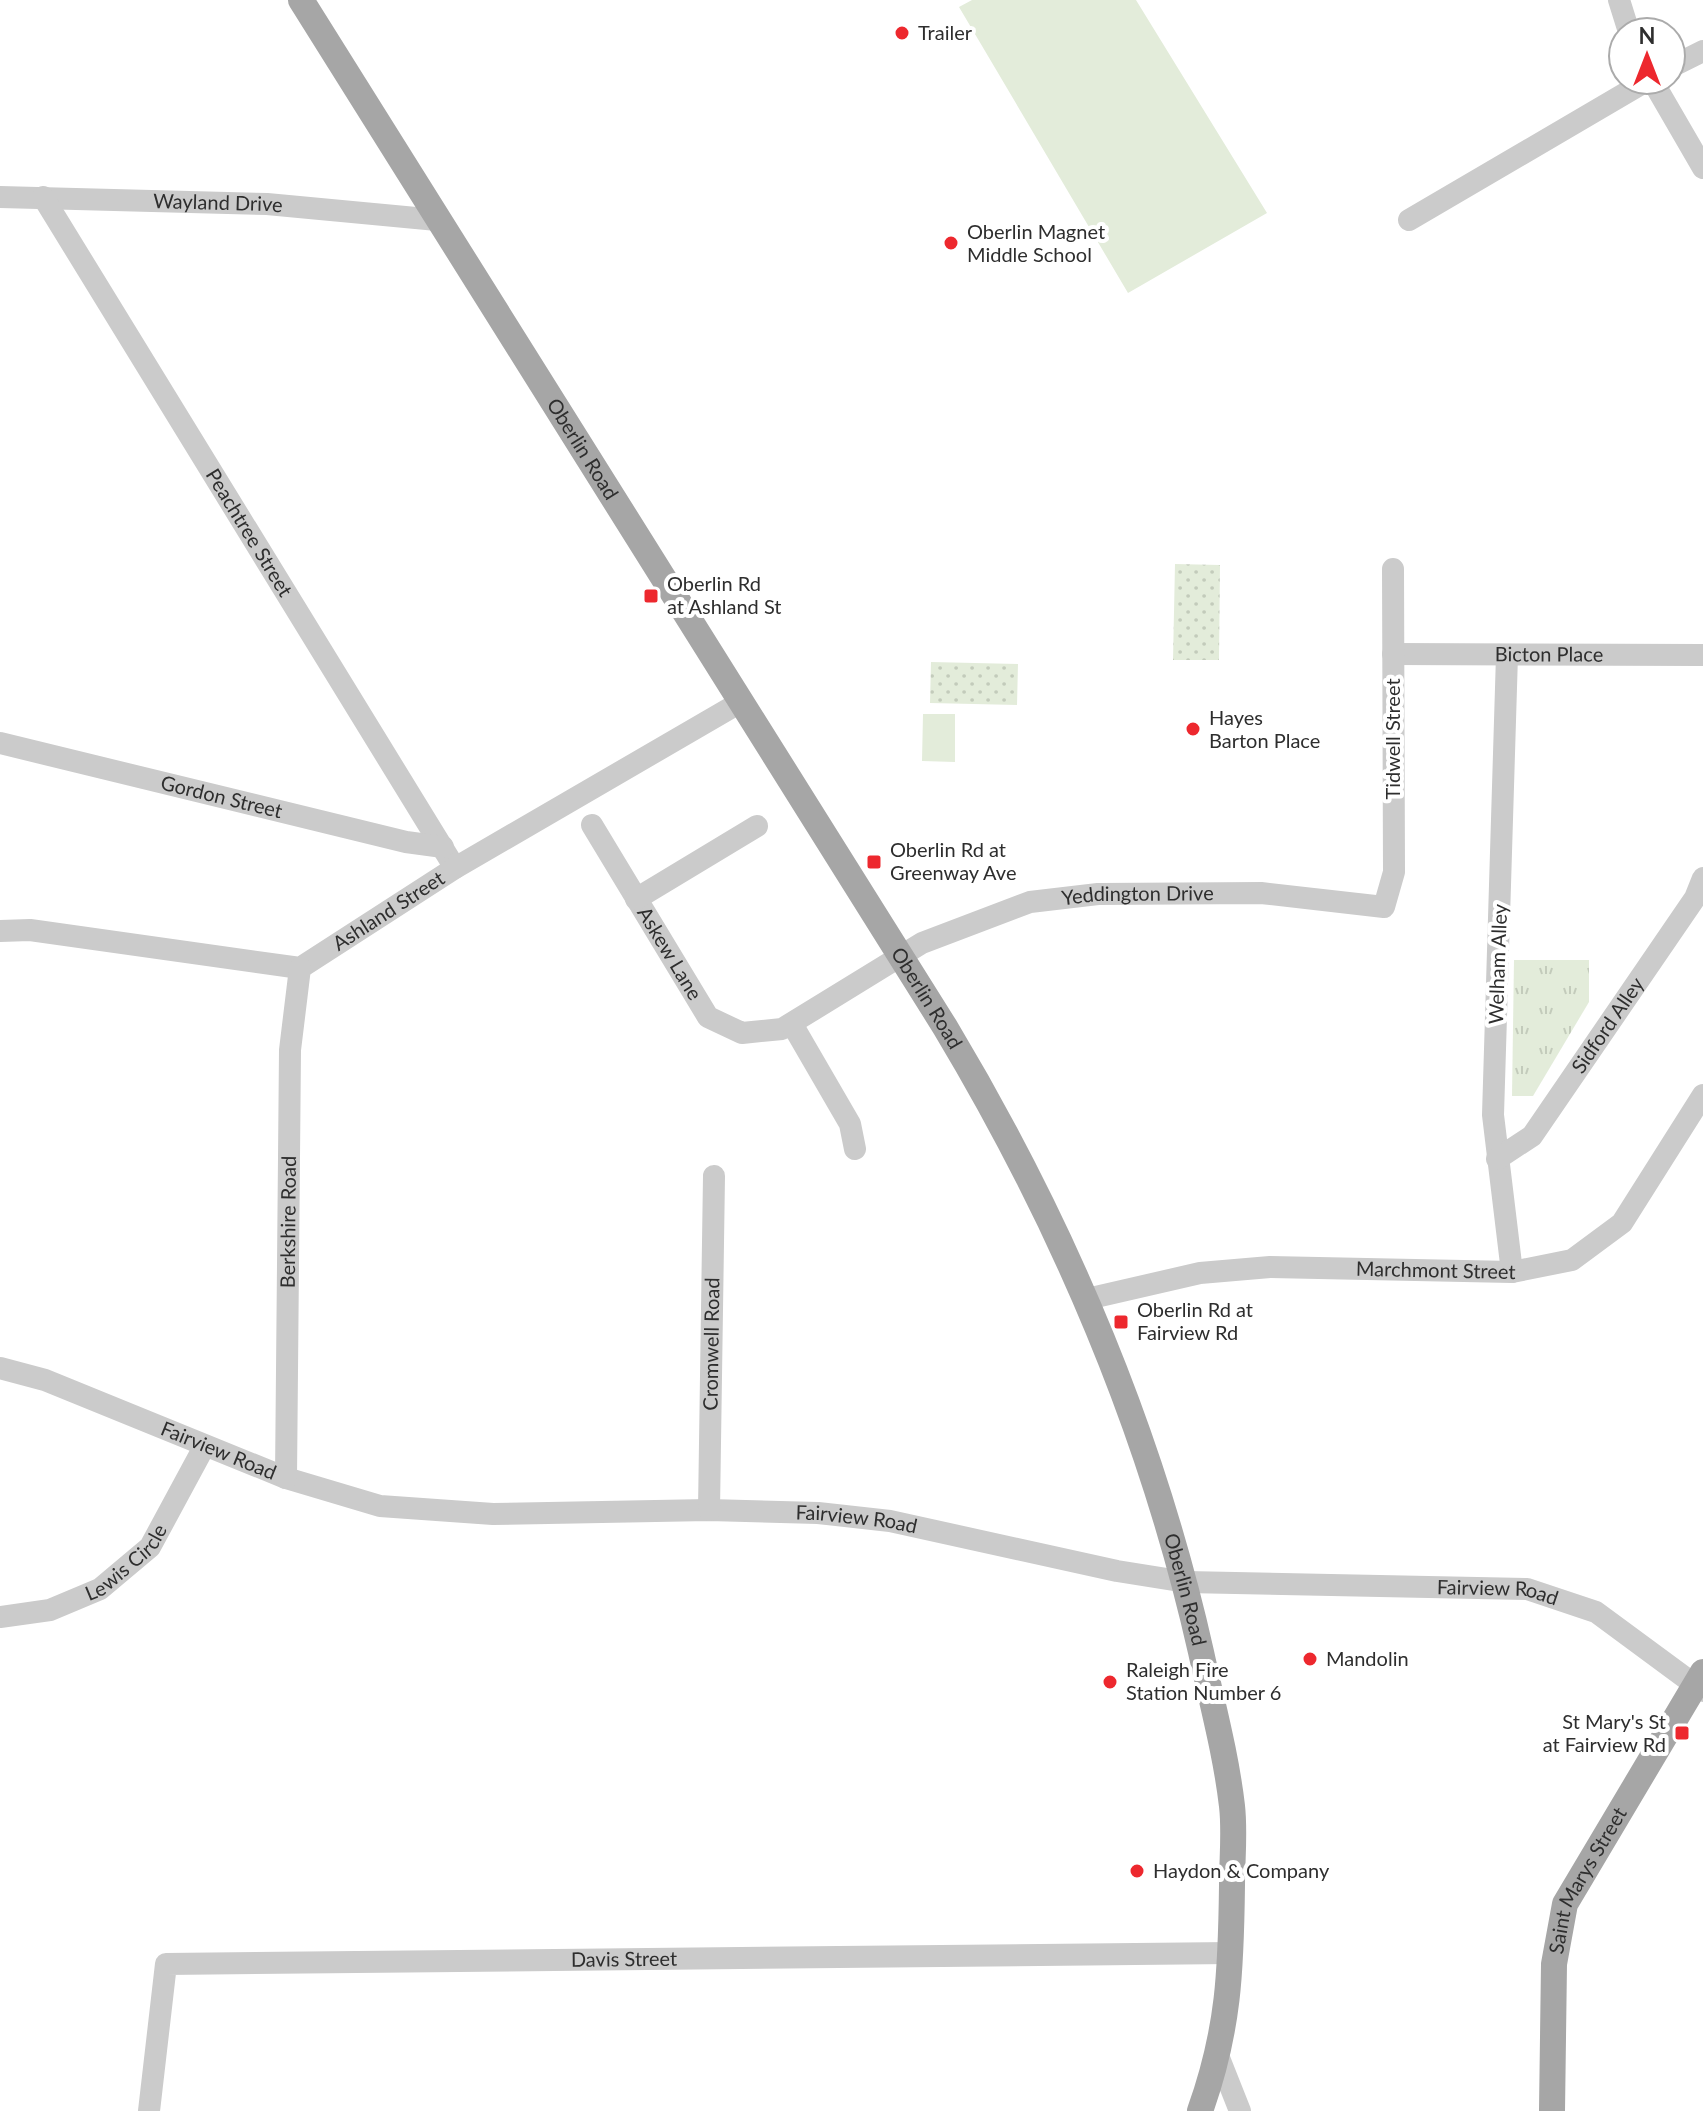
<svg xmlns="http://www.w3.org/2000/svg" width="1703" height="2111" font-family="Lato,sans-serif">
	<style>
		.grass { fill: url(#grass-dots) }
		.park { fill: url(#park-tufts) }
		.pitch { fill: #e3ecda }
		.lines { fill: none; stroke-linecap: round; stroke-linejoin: round }
		.minor { stroke: #cbcbcb; stroke-width: 22 }
		.major { stroke: #a6a6a6; stroke-width: 26 }
		.poi-dot { fill: #ed282e; stroke: #fff; stroke-width: 3 }
		.labels { text-anchor: middle; stroke-width: 8; stroke-linejoin: round; paint-order: stroke }
		.poi-label { font-size: 20px; fill: #2e2e2e; stroke: #fff; text-anchor: start }
		.street-label { font-size: 20px; fill: #2e2e2e; stroke: #fff }
	</style>
	<defs>
		<pattern id="grass-dots" width="8" height="8" patternUnits="userSpaceOnUse" patternTransform="scale(2)"><rect width="8" height="8" fill="#e3ecda"/><path d="M2 2h.1M6 6h.1" fill="none" stroke="#c3cbbb" stroke-width="1.8" stroke-linecap="round"/></pattern>
		<pattern id="park-tufts" width="24" height="20" patternUnits="userSpaceOnUse" patternTransform="scale(2)"><rect width="24" height="20" fill="#e3ecda"/><path d="M3 7l-1-3M5 7V3M7 7l1-3M15 17l-1-3M17 17v-4M19 17l1-3" fill="none" stroke="#c3cbbb"/></pattern>
	</defs>
	<rect width="100%" height="100%" fill="#fff"/>
	<path class="grass" d="M1175,564l45,1 -1,95h-46z
		M931,662l87,2 -1,41 -87,-2z"/>
	<path class="park" d="M1514,960h75v42l-56,94h-21z"/>
	<path class="pitch" d="M972,0h164l131,213 -139,80 -169,-286z
		M923,714h32v48l-33,-1z"/>
	<g class="lines">
		<g class="minor">
			<path d="M1619,0l10,32"/>
			<path d="M1671,67l32,-16"/>
			<path d="M1652,80l51,88"/>
			<path id="s1" d="M0,197l267,7 170,16"/>
			<path id="s2" d="M43,197l412,671"/>
			<path d="M1409,220l239,-140"/>
			<path id="s3" d="M1393,654l310,1"/>
			<path d="M1507,655l-14,460 19,157"/>
			<path id="s4" d="M0,743l406,99 37,5"/>
			<path id="s5" d="M592,825l116,192 34,16 40,-4 140,-86 108,-41 68,-8 163,-1 123,14 10,-35 -1,-303"/>
			<path d="M636,899l121,-73"/>
			<path id="s6" d="M0,931l30,-1 270,38 155,-100 284,-165"/>
			<path d="M792,1024l58,100 5,25"/>
			<path id="s7" d="M1497,1159l35,-23 163,-238 8,-20"/>
			<path id="s8" d="M1087,1299l113,-26 70,-6 242,5 60,-12 50,-37 81,-128"/>
			<path id="s9" d="M0,1368l45,12 241,98 94,28 113,8 216,-4 109,3 72,8 227,50 69,11 341,7 69,23 107,79"/>
			<path id="s10" d="M286,1478l4,-428 10,-82"/>
			<path id="s11" d="M709,1510l5,-334"/>
			<path id="s12" d="M0,1617l50,-7 50,-21 50,-42 54,-100"/>
			<path d="M1219,2058l21,53"/>
			<path id="s13" d="M149,2111l17,-147 1065,-11"/>
		</g>
		<g class="major">
			<path id="s14" d="M301,0l644,1027c117,195 206,403 256,625 11,51 25,102 31,154 3,26 0,53 0,79 -1,85 -3,145 -32,226"/>
			<path id="s15" d="M1552,2111l2,-147 11,-60 138,-232"/>
		</g>
	</g>
	<g class="poi-dot">
		<circle cx="902" cy="33" r="8"/>
		<circle cx="951" cy="243" r="8"/>
		<rect x="643" y="588" width="16" height="16" rx="4"/>
		<circle cx="1193" cy="729" r="8"/>
		<rect x="866" y="854" width="16" height="16" rx="4"/>
		<rect x="1113" y="1314" width="16" height="16" rx="4"/>
		<circle cx="1310" cy="1659" r="8"/>
		<circle cx="1110" cy="1682" r="8"/>
		<rect x="1674" y="1725" width="16" height="16" rx="4"/>
		<circle cx="1137" cy="1871" r="8"/>
	</g>
	<g class="labels">
		<g class="poi-label">
			<text x="918" y="40">Trailer</text>
			<text x="967" y="239">Oberlin Magnet<tspan x="967" dy="23">Middle School</tspan></text>
			<text x="667" y="591">Oberlin Rd<tspan x="667" dy="23">at Ashland St</tspan></text>
			<text x="1209" y="725">Hayes<tspan x="1209" dy="23">Barton Place</tspan></text>
			<text x="890" y="857">Oberlin Rd at<tspan x="890" dy="23">Greenway Ave</tspan></text>
			<text x="1137" y="1317">Oberlin Rd at<tspan x="1137" dy="23">Fairview Rd</tspan></text>
			<text x="1326" y="1666">Mandolin</text>
			<text x="1126" y="1677">Raleigh Fire<tspan x="1126" dy="23">Station Number 6</tspan></text>
			<text x="1666" y="1729" text-anchor="end">St Mary's St<tspan x="1666" dy="23">at Fairview Rd</tspan></text>
			<text x="1153" y="1878">Haydon &amp; Company</text>
		</g>
		<g class="street-label">
			<text dy="7" stroke="none"><textPath href="#s1" startOffset="218">Wayland Drive</textPath></text>
			<text dy="7" stroke="none"><textPath href="#s14" startOffset="530">Oberlin Road</textPath></text>
			<text dy="7" stroke="none"><textPath href="#s2" startOffset="394">Peachtree Street</textPath></text>
			<text dy="7" stroke="none"><textPath href="#s3" startOffset="156">Bicton Place</textPath></text>
			<text transform="translate(1393 739) rotate(-90)" y="7">Tidwell Street</text>
			<text dy="7" stroke="none"><textPath href="#s4" startOffset="228">Gordon Street</textPath></text>
			<text dy="7" stroke="none"><textPath href="#s5" startOffset="690">Yeddington Drive</textPath></text>
			<text dy="7" stroke="none"><textPath href="#s6" startOffset="408">Ashland Street</textPath></text>
			<text dy="7" stroke="none"><textPath href="#s5" startOffset="150">Askew Lane</textPath></text>
			<text transform="translate(1498 964) rotate(-88)" y="7">Welham Alley</text>
			<text dy="7" stroke="none"><textPath href="#s14" startOffset="1178">Oberlin Road</textPath></text>
			<text dy="7" stroke="none"><textPath href="#s7" startOffset="176">Sidford Alley</textPath></text>
			<text dy="7" stroke="none"><textPath href="#s10" startOffset="256">Berkshire Road</textPath></text>
			<text dy="7" stroke="none"><textPath href="#s8" startOffset="352">Marchmont Street</textPath></text>
			<text dy="7" stroke="none"><textPath href="#s11" startOffset="166">Cromwell Road</textPath></text>
			<text dy="7" stroke="none"><textPath href="#s9" startOffset="234">Fairview Road</textPath></text>
			<text dy="7" stroke="none"><textPath href="#s9" startOffset="882">Fairview Road</textPath></text>
			<text dy="7" stroke="none"><textPath href="#s12" startOffset="142">Lewis Circle</textPath></text>
			<text dy="7" stroke="none"><textPath href="#s14" startOffset="1826">Oberlin Road</textPath></text>
			<text dy="7" stroke="none"><textPath href="#s9" startOffset="1530">Fairview Road</textPath></text>
			<text dy="7" stroke="none"><textPath href="#s15" startOffset="238">Saint Marys Street</textPath></text>
			<text dy="7" stroke="none"><textPath href="#s13" startOffset="606">Davis Street</textPath></text>
		</g>
	</g>
	<g transform="translate(1647 56)"><circle r="38" fill="#ffffff" stroke="#ababab" stroke-width="2"/>
	<path d="M0-6L14 30L0 20L-14 30Z" fill="#ed282e"/>
	<text y="-12" font-size="22" font-weight="bold" text-anchor="middle" fill="#2e2e2e">N</text>
	</g>
</svg>
